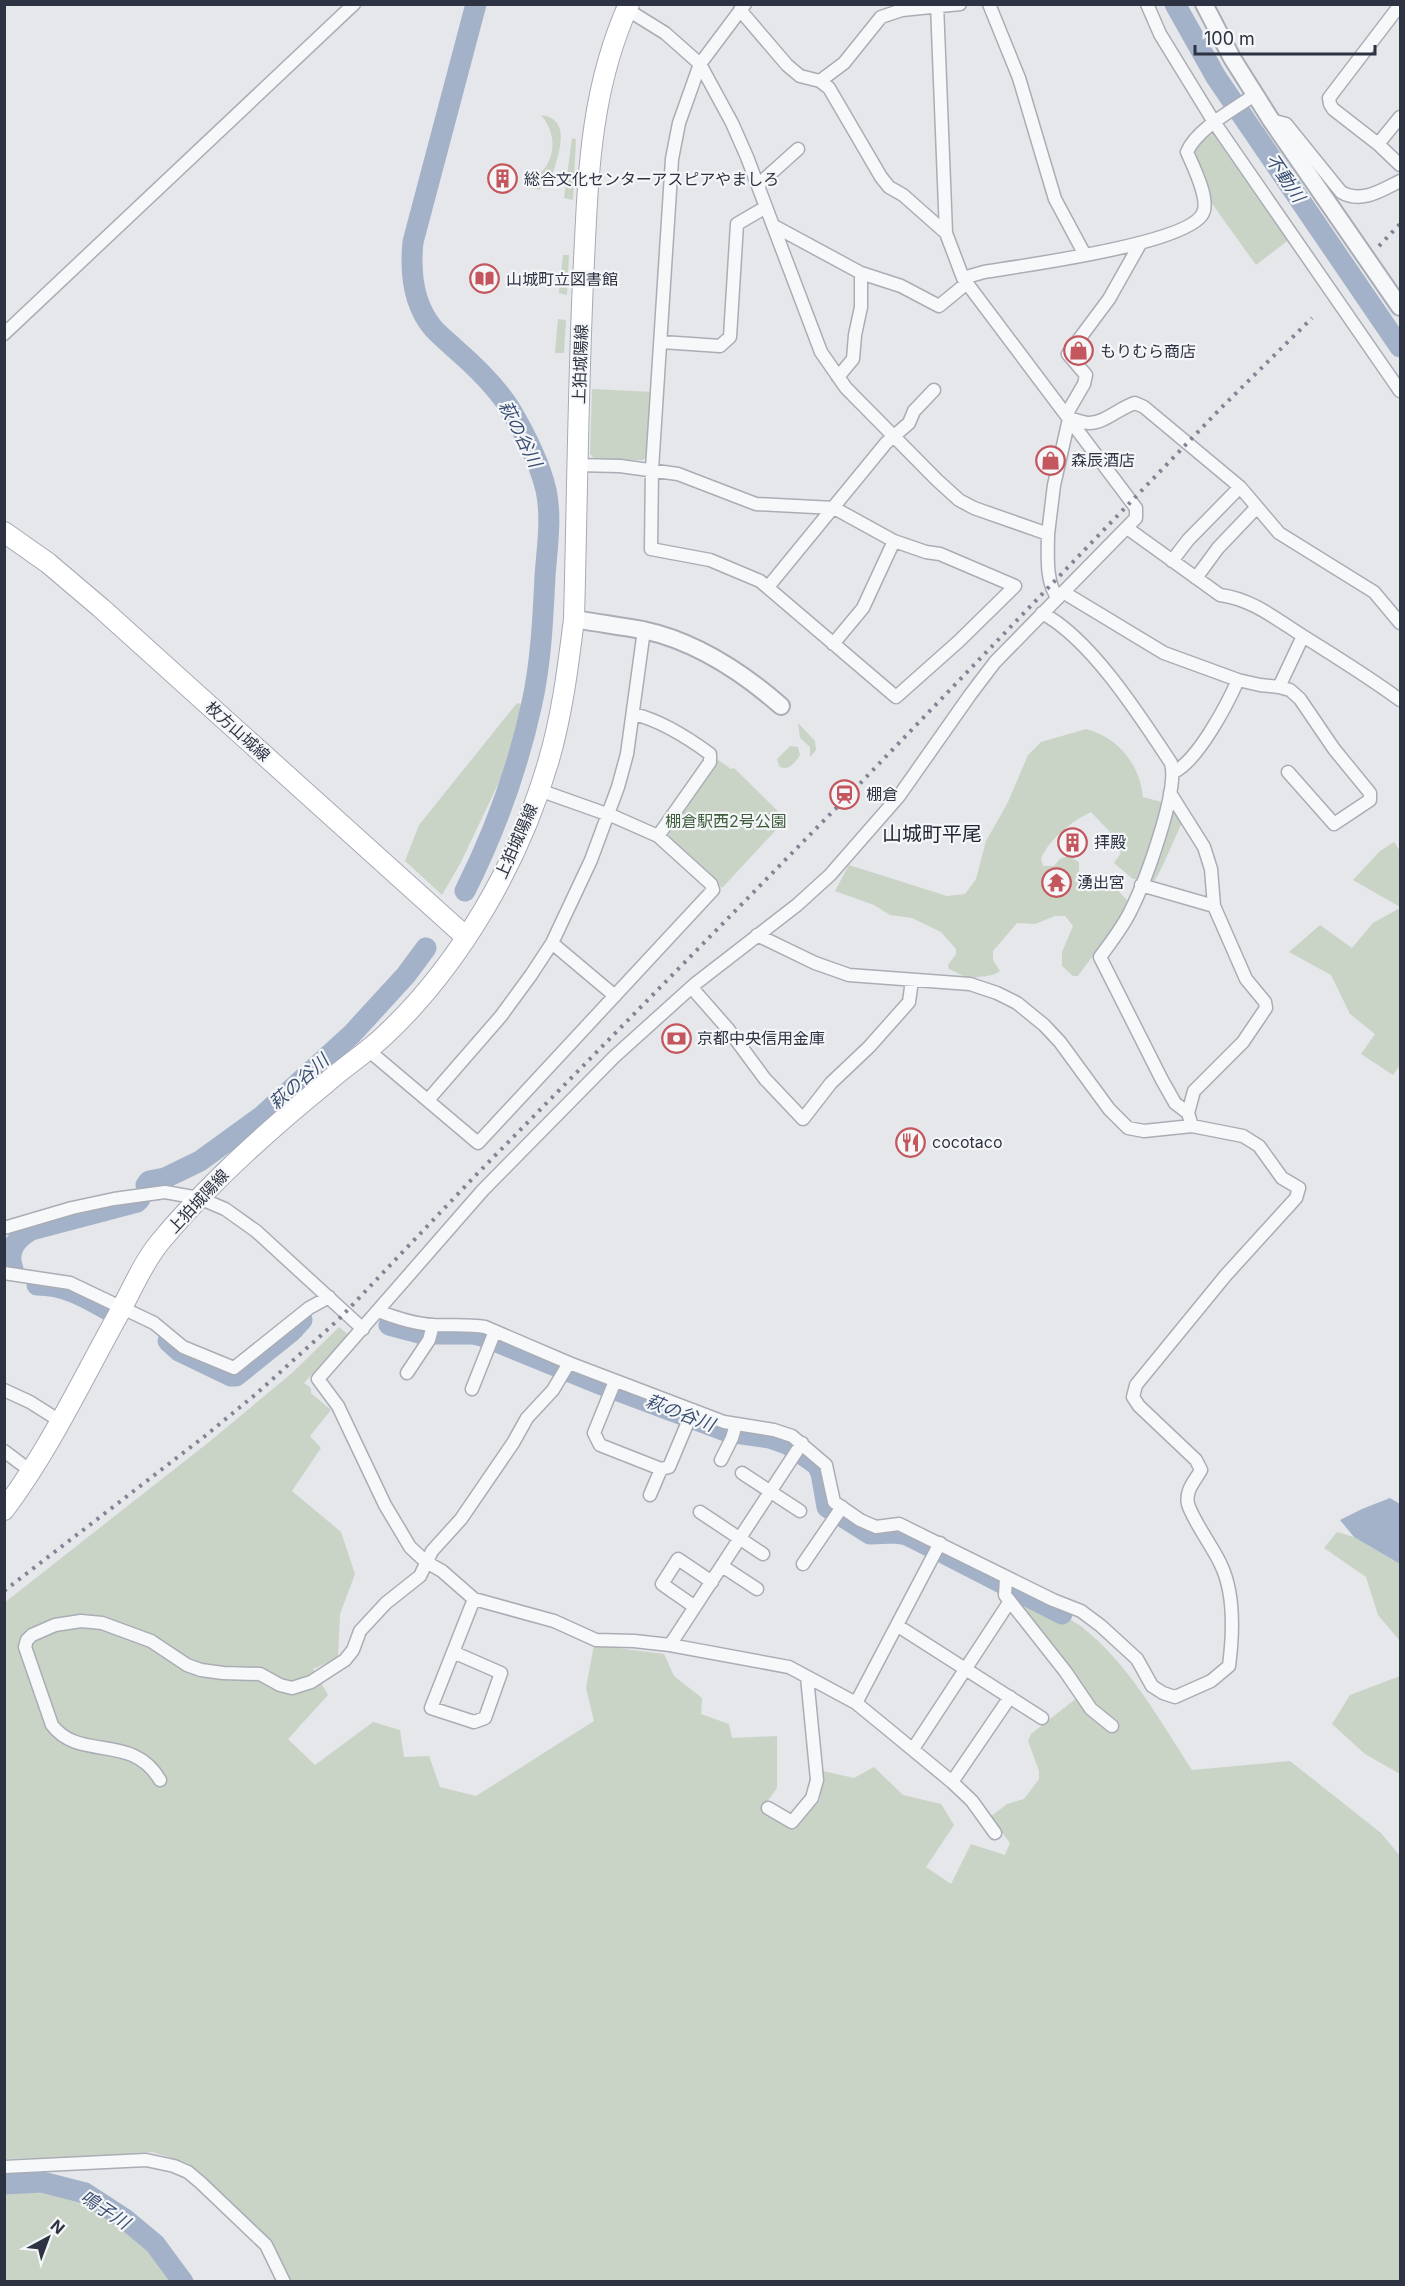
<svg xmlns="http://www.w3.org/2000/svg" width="1405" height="2286" font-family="Inter,'Noto Sans JP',sans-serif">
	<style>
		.green { fill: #c9d4c7 }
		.water { fill: #a3b2c8 }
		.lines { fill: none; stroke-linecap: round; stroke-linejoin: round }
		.river { stroke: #a3b2c8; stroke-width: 21 }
		.minor-casing { stroke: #aaadb5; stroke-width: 15 }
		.tertiary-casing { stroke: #aaadb5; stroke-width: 20 }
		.primary-casing { stroke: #a5aab6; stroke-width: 22 }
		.minor { stroke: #f7f8fa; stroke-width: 12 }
		.tertiary { stroke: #f7f8fa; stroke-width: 16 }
		.primary { stroke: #fff; stroke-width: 20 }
		.rail { stroke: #7f8594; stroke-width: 4; stroke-dasharray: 3 6; stroke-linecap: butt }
		.labels { text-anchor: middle; stroke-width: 4.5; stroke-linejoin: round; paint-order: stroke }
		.poi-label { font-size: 16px; fill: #2d3342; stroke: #f4f6f8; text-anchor: start }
		.street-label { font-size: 16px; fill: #2d3342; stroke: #f4f6f8 }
		.park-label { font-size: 16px; fill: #3f5d3c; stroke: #f4f6f8 }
		.water-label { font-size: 18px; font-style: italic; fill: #3b4f73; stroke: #f4f6f8 }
		.quarter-label { font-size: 20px; fill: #1f2433; stroke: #f4f6f8 }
	</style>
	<rect width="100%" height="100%" fill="#e5e7eb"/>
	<path class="green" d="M541,115c34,4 15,45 10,65l-8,-1 -3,11 -14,-3 1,-4c27,-13 34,-45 14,-68z
		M1213,134h4l73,105 -34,26 -48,-67 -16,-46 3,-7z
		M572,138l4,1 -3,61 -9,-2z
		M563,255h6l-2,40 -8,-2z
		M558,319l8,1 -2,33h-9z
		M592,389l61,3 -5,64 -5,4h-47l-6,-6z
		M517,703l9,2 -24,71 -41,86 -19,33 -37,-34 14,-36z
		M798,723l17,18 1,9 -6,7v-10l-10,-9z
		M1086,729c32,8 54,36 57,68l30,8 11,13c-5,10 -25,59 -30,63l-21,-2 -19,-16 7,-10 -12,-14 1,-7 -19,-20c-19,9 -42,27 -50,47l2,7h11l6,-7 8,-3 11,6v13l4,3 27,4 17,18 -2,12 -47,64h-5l-11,-10v-14l11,-26 -8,-10h-10l-20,8 -18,-1 -24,28v9l7,11c-9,7 -19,4 -30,8l-21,-10 -1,-4 8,-11v-5l-15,-17 -29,-14 -22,-3 -16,-10 -39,-14 14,-26 98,31 18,-2 11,-15 10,-38 22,-39 20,-47 13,-13z
		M790,746l8,1 2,8c-5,8 -12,17 -21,11l-2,-7z
		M718,760l13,9 3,-1 52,51 -64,69 -53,-48v-9z
		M1394,842l6,9v56l-47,-27 27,-29z
		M1400,908v157l-7,10 -32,-21 14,-20 -25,-20 -19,-39 -42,-23 31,-27 32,23 21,-25z
		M339,1327l10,8 -45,48 7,5v5l20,17 -21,26 11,12 -29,43 49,41 14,42 -15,40 -2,44 -25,11 15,26 -40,44 27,26 58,-43 27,8 4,27 25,-1 11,31 36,9 118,-75 -8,-33 8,-43 70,9 10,22 28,22 -1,16 28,10 3,14 45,-2v52l-15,21 33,21 25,-30 3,-29 31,7 20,-11 29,28 38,9 13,21 -28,42 25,17 20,-40 34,11 5,-12 -20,-26 17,-13 17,-5 15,-20v-8l-11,-30 3,-7 52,-41 -63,-86 4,-8c17,8 44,17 58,28 47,37 78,94 110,143l98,-9 91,72 19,23v425h-1110l-22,-43 -80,-75 -36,-11 -44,4 -103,3 -1,-556 205,-161 83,-69z
		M1337,1532l17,5 46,27v77l-22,-26 -12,-38 -42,-29z
		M1400,1676v98l-35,-20 -33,-30 18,-29z
		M41,2190l41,10 38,25 29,24 24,32h-168v-88z"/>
	<path class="water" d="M1390,1498l10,6v60l-46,-27 -14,-17 22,-11z"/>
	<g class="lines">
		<path class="river" d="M1175,4l41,73 184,270
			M465,891c30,-60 53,-123 67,-188 9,-41 11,-85 13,-127 2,-28 7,-58 1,-86 -7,-29 -22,-58 -37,-83 -15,-23 -35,-42 -56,-60 -6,-6 -14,-12 -20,-19 -20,-24 -23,-56 -20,-86l63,-238
			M146,1185l3,-4 16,-3 35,-17 62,-45 90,-82 54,-59 20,-27
			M13,1269c-7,-18 3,-30 18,-39l106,-28 3,-3
			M37,1285c27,0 46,11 69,24
			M389,1325l34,9h50l9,2 120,49 126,47 42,6 17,6 30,21 4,8 6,34 43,27 25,-1 12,2 24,12
			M168,1341l11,10 52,25h5l56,-45 10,-11
			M943,1553l119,61
			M4,2184l38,-2 43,11 40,26 30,25 28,38"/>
		<defs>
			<path id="minor" d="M937,4l9,229 17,45 173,230v10l-141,144 -25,33 -71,101 -69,79 -33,30 -102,79 -81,73 -131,133 -165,189 20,27 47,99 25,42 16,15 16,9 32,28 80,22 42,19 38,1 36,4 119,22 67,36 33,27 63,52 20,19 23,32
				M989,4l30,74 36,121 30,56
				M1147,4l13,30 54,88 186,269
				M623,7l42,26 35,31 32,59 15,34 74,195 25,36 91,92 22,20 15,8 74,26c0,18 -3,49 10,64
				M740,10l47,55 13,11 20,5 9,7 52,89 8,10 14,8 43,38
				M820,81l24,-18 37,-46 21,-7 58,-6
				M1400,117l-22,27 22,21
				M1271,120l15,4 55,68c20,12 41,-2 59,-11
				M1378,144l-45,-35 -3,-5 -1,-6 71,-93
				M758,185l40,-36
				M776,227l85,46v34l-6,28 -2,24 -15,18
				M861,273l40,13 38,20 28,-23
				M963,278l21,-6c36,-6 205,-28 219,-59 7,-14 -10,-47 -16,-61 9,-22 44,-41 63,-54
				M4,334l350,-330
				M662,342l58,4 10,-9 7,-113 29,-17
				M1066,415l18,-31 2,-9 -18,-21 41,-55 31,-55
				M576,465l44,1 58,8 78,30 78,4 60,33 32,11 14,2 75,32 -56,55 -63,56 -136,-116 -50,-21 -59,-11 1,-80 20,-310 7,-36 21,-59 45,-60
				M1127,528l93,67c32,4 56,24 83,41 33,21 66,41 97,64
				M1048,534l6,-49 15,-66c7,0 13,4 20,4 16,0 30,-15 46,-20l9,4 96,80 39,46 95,59 26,31
				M1172,561l16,-21 52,-53
				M1196,578l22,-30 39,-41
				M768,587l118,-144 23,-20 5,-12 20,-21
				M1063,592l101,61 74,27 22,5 19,2 24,-51
				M1042,613c49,26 98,103 129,150 8,28 -26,119 -40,147 -8,17 -20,32 -31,47l62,123 13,23 13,10 4,13
				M833,644l30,-36 31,-67
				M1279,687l11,3 10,9 34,50 36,44v7l-36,24 -46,-52
				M634,714c28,7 53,23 76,40v8l-52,74
				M1174,772c24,-12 53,-67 64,-92
				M1170,793l34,54 7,22 3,37 32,73 19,23 1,6 -23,34 -49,49 -6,22
				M1141,885l73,21
				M552,943l63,53
				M692,988l36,41 37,50 38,40 28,-36 38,-36 40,-45 3,-22
				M368,1050l110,93 235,-253 -2,-6 -53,-48 -43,-19 -76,-27
				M428,1100l73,-84 30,-41 21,-32 39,-83 27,-73 9,-33 17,-124
				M4,1228l68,-20 42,-9 51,-7 34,6 26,11 31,22 107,98
				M4,1273l66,10 84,40 29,24 51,21 75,-60 20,-11
				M378,1311c18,7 36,13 55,14 18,1 34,-1 52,2l84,36 155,59 50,8 18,6 34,29 8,37 26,18 16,7 23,-3 154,76 28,11 20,15 36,33 15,27 11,7 12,4 36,-16 18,-15c4,-31 6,-72 -8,-101 -7,-16 -29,-46 -33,-61 -3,-14 7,-23 13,-34l-5,-10 -57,-54 -6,-9 3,-12 90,-110 70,-77 3,-10 -17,-10 -23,-32 -16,-10 -51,-10 -48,5 -16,-3 -19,-19 -49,-67 -16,-17 -27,-22 -20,-10 -27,-9 -121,-9 -34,-12 -58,-28
				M407,1373l22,-33 4,-15
				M615,1381l-21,52 6,12 61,24 8,-2 24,-57
				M472,1389l23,-58
				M4,1390l26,12 30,19
				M4,1451l28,21
				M721,1460l11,-22 4,-14
				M742,1473l58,38
				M650,1495l11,-26
				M700,1512l63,42
				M803,1564l39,-57
				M722,1566l35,23
				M1006,1578l-1,17 60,76 26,38 21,17
				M695,1607l-33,-23 16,-25 34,23
				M898,1626l144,92
				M670,1645l132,-202
				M453,1652l48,21 -16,45 -11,4 -43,-14 43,-109
				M856,1703l84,-160
				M913,1749l97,-148
				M160,1780c-28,-48 -80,-18 -108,-55l-27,-78 2,-7 5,-5 23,-10 26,-4 21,2 49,18 36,24 14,5 22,3 37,1 20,11 12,3 19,-6 34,-22 8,-10 7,-19 26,-28 34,-27 12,-25 29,-32 52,-76 14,-25 26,-28 16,-27
				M952,1782l58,-85
				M768,1808l24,14 20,-24 5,-18 -10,-103
				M4,2167l142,-7 28,6 14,6 13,11 65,62 18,37"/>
			<path id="tertiary" d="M1204,4l28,54 39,62 129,187
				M574,619c23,4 46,7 69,11 52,11 98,41 138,76"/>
			<path id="primary" d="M4,532l44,31 53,45 365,329
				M4,1510c45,-60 77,-128 113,-193 13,-23 26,-55 43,-75 49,-59 106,-110 165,-158 19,-17 41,-31 59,-48 76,-71 135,-174 164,-273 14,-47 20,-96 26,-144 3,-113 4,-225 9,-338 5,-96 5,-187 46,-277"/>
		</defs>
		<use href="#minor" class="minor-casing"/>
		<use href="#tertiary" class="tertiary-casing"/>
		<use href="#primary" class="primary-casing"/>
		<use href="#minor" class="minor"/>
		<use href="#tertiary" class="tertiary"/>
		<use href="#primary" class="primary"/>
		<path class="rail" d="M1379,246l21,-22
			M4,1591l201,-155 51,-42 83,-75 136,-143 373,-380 373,-388 91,-90"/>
	</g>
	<defs>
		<symbol id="building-ring" viewBox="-11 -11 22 22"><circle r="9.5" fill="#f4f6f8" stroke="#c4565d" stroke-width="1.5"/><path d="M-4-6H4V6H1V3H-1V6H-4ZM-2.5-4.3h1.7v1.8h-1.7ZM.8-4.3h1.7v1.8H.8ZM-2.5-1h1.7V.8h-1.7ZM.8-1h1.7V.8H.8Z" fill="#c4565d"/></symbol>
		<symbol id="library-ring" viewBox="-11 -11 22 22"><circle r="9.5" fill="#f4f6f8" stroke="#c4565d" stroke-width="1.5"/><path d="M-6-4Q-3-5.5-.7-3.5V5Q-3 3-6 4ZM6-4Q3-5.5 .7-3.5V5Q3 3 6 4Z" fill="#c4565d"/></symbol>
		<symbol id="shop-ring" viewBox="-11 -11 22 22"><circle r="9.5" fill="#f4f6f8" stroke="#c4565d" stroke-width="1.5"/><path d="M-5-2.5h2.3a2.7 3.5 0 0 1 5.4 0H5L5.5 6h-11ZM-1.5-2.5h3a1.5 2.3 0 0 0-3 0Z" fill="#c4565d"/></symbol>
		<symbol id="station-ring" viewBox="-11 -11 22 22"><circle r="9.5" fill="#f4f6f8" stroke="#c4565d" stroke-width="1.5"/><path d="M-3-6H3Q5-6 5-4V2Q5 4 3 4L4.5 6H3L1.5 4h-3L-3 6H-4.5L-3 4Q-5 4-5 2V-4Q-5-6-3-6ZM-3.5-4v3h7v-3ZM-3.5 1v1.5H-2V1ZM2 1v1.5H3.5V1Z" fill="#c4565d"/></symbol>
		<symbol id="temple-ring" viewBox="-11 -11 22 22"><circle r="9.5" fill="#f4f6f8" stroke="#c4565d" stroke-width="1.5"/><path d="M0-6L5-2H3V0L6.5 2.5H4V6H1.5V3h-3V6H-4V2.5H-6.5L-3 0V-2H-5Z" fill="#c4565d"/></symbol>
		<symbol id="bank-ring" viewBox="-11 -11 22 22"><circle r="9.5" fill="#f4f6f8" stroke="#c4565d" stroke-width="1.5"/><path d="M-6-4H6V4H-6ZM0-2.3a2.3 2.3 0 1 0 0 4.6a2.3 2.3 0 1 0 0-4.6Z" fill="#c4565d"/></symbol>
		<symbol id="restaurant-ring" viewBox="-11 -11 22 22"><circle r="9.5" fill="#f4f6f8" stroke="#c4565d" stroke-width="1.5"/><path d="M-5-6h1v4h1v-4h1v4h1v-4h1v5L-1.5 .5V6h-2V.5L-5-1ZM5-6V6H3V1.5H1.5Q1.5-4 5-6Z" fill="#c4565d"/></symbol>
	</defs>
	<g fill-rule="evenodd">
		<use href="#building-ring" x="486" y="162" width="33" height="33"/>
		<use href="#library-ring" x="468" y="262" width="33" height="33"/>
		<use href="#shop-ring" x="1062" y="334" width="33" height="33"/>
		<use href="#shop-ring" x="1034" y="444" width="33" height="33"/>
		<use href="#station-ring" x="828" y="778" width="33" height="33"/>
		<use href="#building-ring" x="1056" y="826" width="33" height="33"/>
		<use href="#temple-ring" x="1040" y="866" width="33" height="33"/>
		<use href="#bank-ring" x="660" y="1022" width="33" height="33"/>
		<use href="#restaurant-ring" x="894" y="1126" width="33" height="33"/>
	</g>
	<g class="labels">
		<g class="poi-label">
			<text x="524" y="185">総合文化センターアスピアやましろ</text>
			<text x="506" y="285">山城町立図書館</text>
			<text x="1100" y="357">もりむら商店</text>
			<text x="1071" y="466">森辰酒店</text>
			<text x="866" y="800">棚倉</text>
			<text x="1094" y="848">拝殿</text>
			<text x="1077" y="888">湧出宮</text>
			<text x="697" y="1044">京都中央信用金庫</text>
			<text x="932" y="1148">cocotaco</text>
		</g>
		<g class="street-label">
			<text transform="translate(580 364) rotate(-88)" y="6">上狛城陽線</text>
			<text transform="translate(238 731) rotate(42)" y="6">枚方山城線</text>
			<text transform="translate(516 841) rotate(-66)" y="6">上狛城陽線</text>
			<text transform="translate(198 1201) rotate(-47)" y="6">上狛城陽線</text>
		</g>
		<g class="park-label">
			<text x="726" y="827">棚倉駅西2号公園</text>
		</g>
		<g class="water-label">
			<text transform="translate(1285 178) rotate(56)" y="6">不動川</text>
			<text transform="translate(520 434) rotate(63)" y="6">萩の谷川</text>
			<text transform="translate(299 1082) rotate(-42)" y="6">萩の谷川</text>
			<text transform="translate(680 1413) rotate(21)" y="6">萩の谷川</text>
			<text transform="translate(105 2210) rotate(33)" y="6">鳴子川</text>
		</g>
		<g class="quarter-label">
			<text x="932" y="841">山城町平尾</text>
		</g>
	</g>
	<rect width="1405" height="2286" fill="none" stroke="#2d3342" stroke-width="12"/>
	<g transform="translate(48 2238) rotate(41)" stroke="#f4f6f8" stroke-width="4.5" paint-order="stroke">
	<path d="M0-4.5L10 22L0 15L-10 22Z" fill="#2d3342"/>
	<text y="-9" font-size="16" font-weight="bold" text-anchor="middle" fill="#2d3342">N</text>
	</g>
	<path d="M1195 45v9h180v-9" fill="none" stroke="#2d3342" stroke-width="3"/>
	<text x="1204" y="45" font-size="18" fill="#2d3342" stroke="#f4f6f8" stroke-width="4.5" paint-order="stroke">100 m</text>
</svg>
